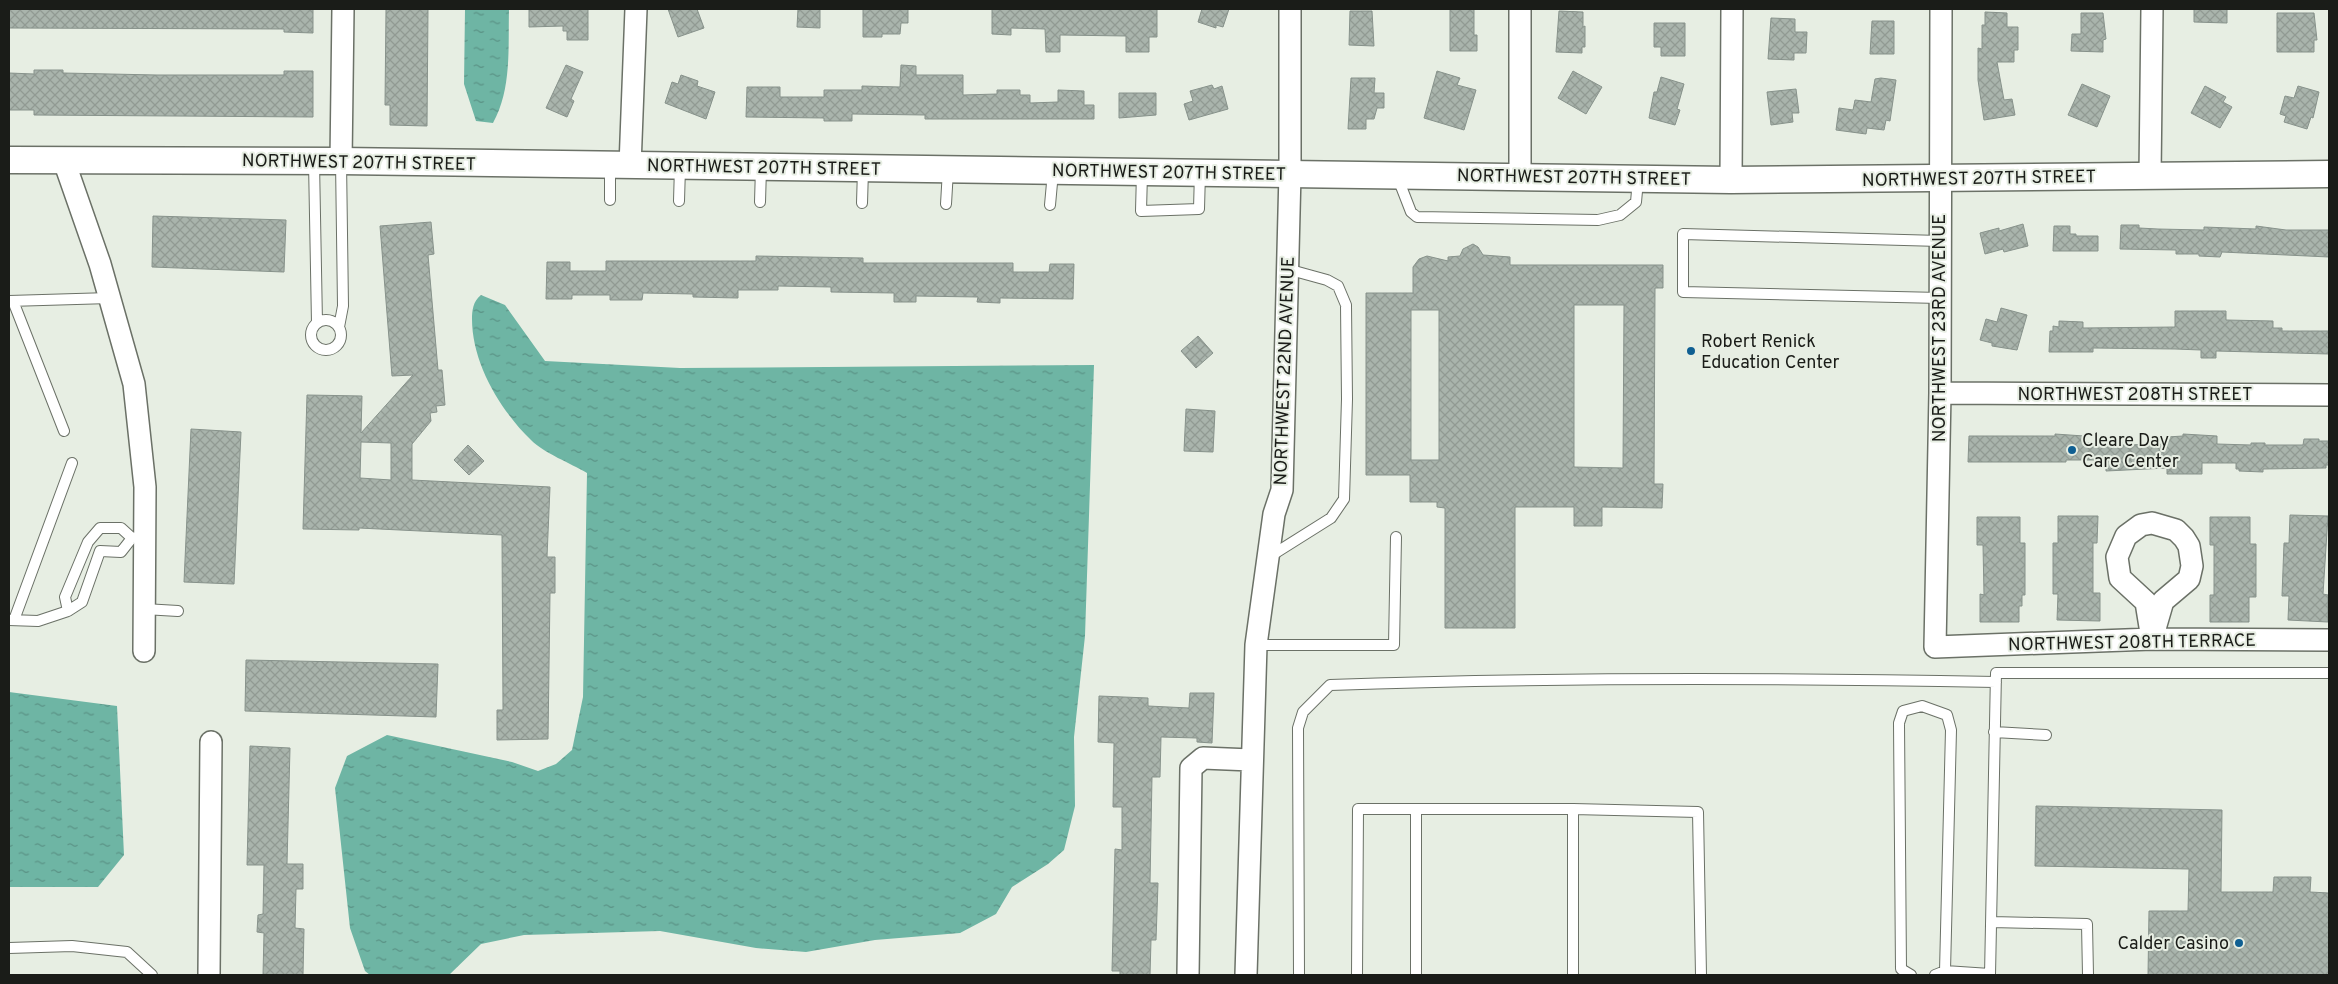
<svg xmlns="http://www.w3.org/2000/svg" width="2338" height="984" font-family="Overpass,sans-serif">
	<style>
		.water { fill: url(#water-ripples) }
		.building { fill: url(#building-cross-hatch); stroke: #87928b; fill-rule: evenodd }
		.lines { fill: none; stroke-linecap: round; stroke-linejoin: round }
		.service-casing { stroke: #6b7167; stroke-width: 12 }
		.minor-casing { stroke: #6b7167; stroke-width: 24 }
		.tertiary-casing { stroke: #6b7167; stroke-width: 29 }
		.service { stroke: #fff; stroke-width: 10 }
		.minor { stroke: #fff; stroke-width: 21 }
		.tertiary { stroke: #fff; stroke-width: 26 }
		.poi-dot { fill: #0f5f92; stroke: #e7eee3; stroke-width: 2 }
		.labels { text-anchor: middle; stroke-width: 4; stroke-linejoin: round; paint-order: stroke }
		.street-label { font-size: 18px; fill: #1a1c18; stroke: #e7eee3 }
		.poi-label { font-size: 18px; fill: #1a1c18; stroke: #e7eee3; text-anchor: start }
	</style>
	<defs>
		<pattern id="water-ripples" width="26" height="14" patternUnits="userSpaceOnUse" patternTransform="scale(1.25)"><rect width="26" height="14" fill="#6eb5a4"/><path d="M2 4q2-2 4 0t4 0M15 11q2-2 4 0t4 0" fill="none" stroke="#5a9285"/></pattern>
		<pattern id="building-cross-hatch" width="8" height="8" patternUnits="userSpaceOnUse" patternTransform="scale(1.25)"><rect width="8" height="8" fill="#a9b4ac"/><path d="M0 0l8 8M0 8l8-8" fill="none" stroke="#919a93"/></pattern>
	</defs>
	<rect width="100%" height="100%" fill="#e7eee3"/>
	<path class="water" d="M465,9h44c-1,38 3,80 -16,114l-17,-2 -12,-37z
		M481,295l24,10 40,56 135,7 414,-3 -9,271 -11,101 1,69 -11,44 -16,14 -36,23 -16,27 -36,19 -85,7 -69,12 -50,-4 -96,-17 -136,4 -43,9 -32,31h-79l-5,-4 -15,-43 -15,-140 12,-32 40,-21 125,27 26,9 18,-7 16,-14 11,-53 4,-224c-17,-10 -43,-20 -56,-33 -31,-30 -59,-77 -59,-121 0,-8 1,-18 9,-24z
		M9,692l108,14 7,149 -26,32h-89z"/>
	<path class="building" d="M9,9h304v24l-29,-1v-3l-275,-1z
		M386,9h42l-1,117 -37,-1v-20h-5z
		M529,9h59v31h-21v-9h-4v-5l-34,1z
		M668,9h29l7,19 -26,9z
		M798,9h22v19l-23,-1z
		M863,9h45v14h-7l-1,11h-18v3h-19z
		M992,9h165v28h-8v15h-23v-16l-66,-1v17h-14l-1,-23 -34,-1v7l-19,-1z
		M1202,9h27l-6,18 -7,-2v3l-18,-6z
		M1450,9h24v26h3v16h-27z
		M2194,9h33v14l-33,-1z
		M1350,11h22l2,35 -25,-1z
		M1559,11l24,1v15l2,-1v21h-3v6l-26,-1z
		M1985,12l22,1v14h11v23h-4v12h-17l7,38 8,-1 3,16 -31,5 -6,-40v-32l4,1v-24h3z
		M2081,13h22l3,26 -3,1v12l-32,-1 1,-17h9z
		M2277,13h37l3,27h-3v12h-37z
		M1771,18l24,1v13h12l-1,21h-12v7l-26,-1z
		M1872,21h22v33h-24z
		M1654,23h31v33h-24v-9h-7z
		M566,65l17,7 -12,27 3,2 -7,16 -21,-9z
		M901,65l15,1v9h47v20l34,-1v-4h23v5h10v8l28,-1v-12l26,1v14h10v14h-169v-4l-73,-1v7h-28v-3l-78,-1 1,-30h33v10h44v-7h38v-4l38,1z
		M34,70h29v3l94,2h127v-4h29v46l-279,-2v-5h-25v-37l25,1z
		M1437,71l23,7 -3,7 19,5 -12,40 -40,-12z
		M1573,71l29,16 -16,27 -28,-16z
		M681,75l17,6 -1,5 18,6 -9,27 -41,-16 7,-21 6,2z
		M1661,77l23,7 -7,25 3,1 -5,15 -26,-7 5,-26h3z
		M1351,78h24l-1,15h10v15h-7l-3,11h-8v10h-18z
		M1881,78l15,2 -6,41 -4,-1 -2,10 -17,-2 -1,6 -30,-4 3,-22 14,2 2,-10 16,2 4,-23z
		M2082,84l28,12 -13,31 -29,-12z
		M1212,85l2,4 8,-3 6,23 -39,11 -5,-16 9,-3 -3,-10z
		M2205,86l21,11 -3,5 9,5 -12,21 -29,-15z
		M2298,86l21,6 -6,26 -2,-1 -4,12 -23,-7 2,-6 -6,-2 5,-18 9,2z
		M1796,89l3,24h-7l1,9 -22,3 -4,-33z
		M1119,93h37v22l-37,3z
		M153,216l133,4 -2,52 -132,-5z
		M431,222l3,32 -6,1 10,115h4l3,35 -9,1 1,6 -7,1 1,8 -19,23v36l138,7 -3,70h8v36h-5l-2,146 -51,1v-30h6l-1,-175 -143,-7v2l-56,-1 4,-134 55,1 -1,37 52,-58 -21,1 -12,-150zM361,442l30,1v37l-31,-2z
		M2023,224l5,22 -24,6 -1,-3 -18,5 -5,-21 19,-5v3z
		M2121,225h18v3l19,1 46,1v-3l52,2v-3l30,4h43v27l-107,-5 -2,5 -21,-1v-2h-23v-4l-56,-1z
		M2054,226h16v8h6v2h22v15h-45z
		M1473,244l5,3 5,8 27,2v8h153v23h-8l-1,196h9l-1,24 -60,-1v19h-28v-19h-59v121h-70v-120l-8,-1v-5h-27v-27h-44v-182h47v-26l6,-8 8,-3 21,5v-4l12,-1 3,-7zM1574,305h50l-1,163 -49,-1zM1411,310h28v150h-28z
		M756,256l107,2v5h150v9h36l1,-8h24l-1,35 -73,-1v5l-23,-1 1,-5 -62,-1v6h-22v-9l-63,-1v-5l-53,-1v4h-40v8l-45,-1v-3l-50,-1 -1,7h-32v-5h-38v4h-26l1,-37h23v9h36v-10h150z
		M2001,308l26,7 -10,35 -25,-4v-3l-12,-3 6,-21 11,3z
		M2175,311h51v9l47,1v7h9v3h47v23l-113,-3v7h-15v-8l-26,-1 -82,-1v4h-44l1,-21h3v-5l6,1v-6l24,1v6l92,-1z
		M1198,336l15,17 -17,15 -15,-17z
		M1186,409l29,2 -2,41 -29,-1z
		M191,429l50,3 -7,152 -50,-2z
		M2055,434l29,2v7l38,-1v3l45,-1v-7l16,-1v-2l34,2v8l34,1v-2h14v2h38l1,-6h15v2h10v24h-3v3l-63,1v3l-24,-1v-2h-3v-6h-34v11h-35v-6l-61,3v-11h-40v2h-98l1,-26h86z
		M468,445l16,16 -15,14 -15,-15z
		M2290,515l38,1 -5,78 5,1v27l-40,-2 1,-24h-7l2,-53h5z
		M2058,516h40l-1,27h-4v50h7v28l-43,-1 1,-26h-5v-51h5z
		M1977,517h43v26h5v52h-3v11h-3v16h-39v-28l4,1 -1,-50h-6z
		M2210,517h40v27h6v53h-7v25h-39v-27h4v-50h-4z
		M246,660l192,4 -2,53 -191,-6z
		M1190,693h24l-2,50 -15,-1v-4l-36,-1 -1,40h-8l-2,106h8l-2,57h-5l-1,35h-30v-4h-8l3,-122 7,1v-43h-9l1,-64 -16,-1 1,-46 49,2v8l41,2z
		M250,746l40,2 -3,116h16v25h-7l-1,39 9,1 -1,46h-40l1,-42 -7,-1 1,-17 5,-1 1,-49h-17z
		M2036,806l186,4 -1,82h52l1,-15h37l-1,15 19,1v82h-181l1,-64h39l1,-42 -154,-3z"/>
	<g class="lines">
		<defs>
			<path id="service" d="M314,162l3,161
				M1142,173l-1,38 58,-2 1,-37
				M1397,176l14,36 6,5 181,3 22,-5 16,-13 2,-22
				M610,200v-34
				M679,201l1,-34
				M760,202l1,-34
				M862,203l1,-33
				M946,204l2,-34
				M1050,205l3,-33
				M1940,241l-257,-7v58l257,6
				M9,301l101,-3
				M13,301l51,130
				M311 335a15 15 0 1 1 30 0a15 15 0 1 1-30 0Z
				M339,327l4,-21 -2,-145
				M1269,557l62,-39 13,-19 3,-100 -1,-94 -8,-19 -11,-6 -40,-11
				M144,609l34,2
				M68,611l-3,-14 23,-55 12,-14h21l11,10
				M9,620l29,1 30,-10 14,-9 18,-51 21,1 11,-14 13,-1
				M14,620l58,-157
				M1256,645h138l2,-108
				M1994,732l52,3
				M1416,809v166
				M1991,922l96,2 1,51
				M9,948l63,-2 55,6 25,23
				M1299,975l-1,-247 5,-16 27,-27c222,-8 444,-7 666,-3
				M1357,975l1,-166h215
				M1573,975v-166l125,3 3,163
				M1911,975l-10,-6 -2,-246 4,-12 19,-5 25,9 4,15 -6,241
				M1935,975l10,-4 45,3
				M1990,975l6,-302h333"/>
			<path id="minor" d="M1941,9l-1,384 -5,254 217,-8 177,1
				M64,161l36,103 34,120 11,103 -1,164
				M341,161l2,-152
				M630,166l6,-157
				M2150,175l2,-166
				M1520,176v-167
				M1731,180l1,-171
				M1940,393l389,2
				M2152,523l24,7 8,8 5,8 3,20 -3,13 -26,22 -11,38 -6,-37 -26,-24 -3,-21 9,-21 15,-11z
				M209,975l2,-233
				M1188,975l3,-207 12,-10 48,2
				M1246,975l10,-330 18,-131 8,-24 8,-317v-164"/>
			<path id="tertiary" d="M9,160l332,1 1390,19 598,-6"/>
		</defs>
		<use href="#service" class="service-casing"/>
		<use href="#minor" class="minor-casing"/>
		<use href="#tertiary" class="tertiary-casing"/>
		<use href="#service" class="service"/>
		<use href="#minor" class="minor"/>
		<use href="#tertiary" class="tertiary"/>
	</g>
	<g class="poi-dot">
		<circle cx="1691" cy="351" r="5"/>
		<circle cx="2072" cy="450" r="5"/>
		<circle cx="2239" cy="943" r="5"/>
	</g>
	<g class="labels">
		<g class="street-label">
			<text transform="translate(359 162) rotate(1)" y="6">NORTHWEST 207TH STREET</text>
			<text transform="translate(764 167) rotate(1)" y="6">NORTHWEST 207TH STREET</text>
			<text transform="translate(1169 172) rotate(1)" y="6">NORTHWEST 207TH STREET</text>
			<text transform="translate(1574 177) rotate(1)" y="6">NORTHWEST 207TH STREET</text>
			<text transform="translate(1979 178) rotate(-1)" y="6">NORTHWEST 207TH STREET</text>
			<text transform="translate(1939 328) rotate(-90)" y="6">NORTHWEST 23RD AVENUE</text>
			<text transform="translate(1284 371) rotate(-88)" y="6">NORTHWEST 22ND AVENUE</text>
			<text x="2135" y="400">NORTHWEST 208TH STREET</text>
			<text transform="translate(2132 642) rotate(-1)" y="6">NORTHWEST 208TH TERRACE</text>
		</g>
		<g class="poi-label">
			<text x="1701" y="347">Robert Renick<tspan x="1701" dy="21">Education Center</tspan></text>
			<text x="2082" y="446">Cleare Day<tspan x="2082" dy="21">Care Center</tspan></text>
			<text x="2229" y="949" text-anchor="end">Calder Casino</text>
		</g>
	</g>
	<rect width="2338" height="984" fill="none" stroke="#1a1c18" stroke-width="20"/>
</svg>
